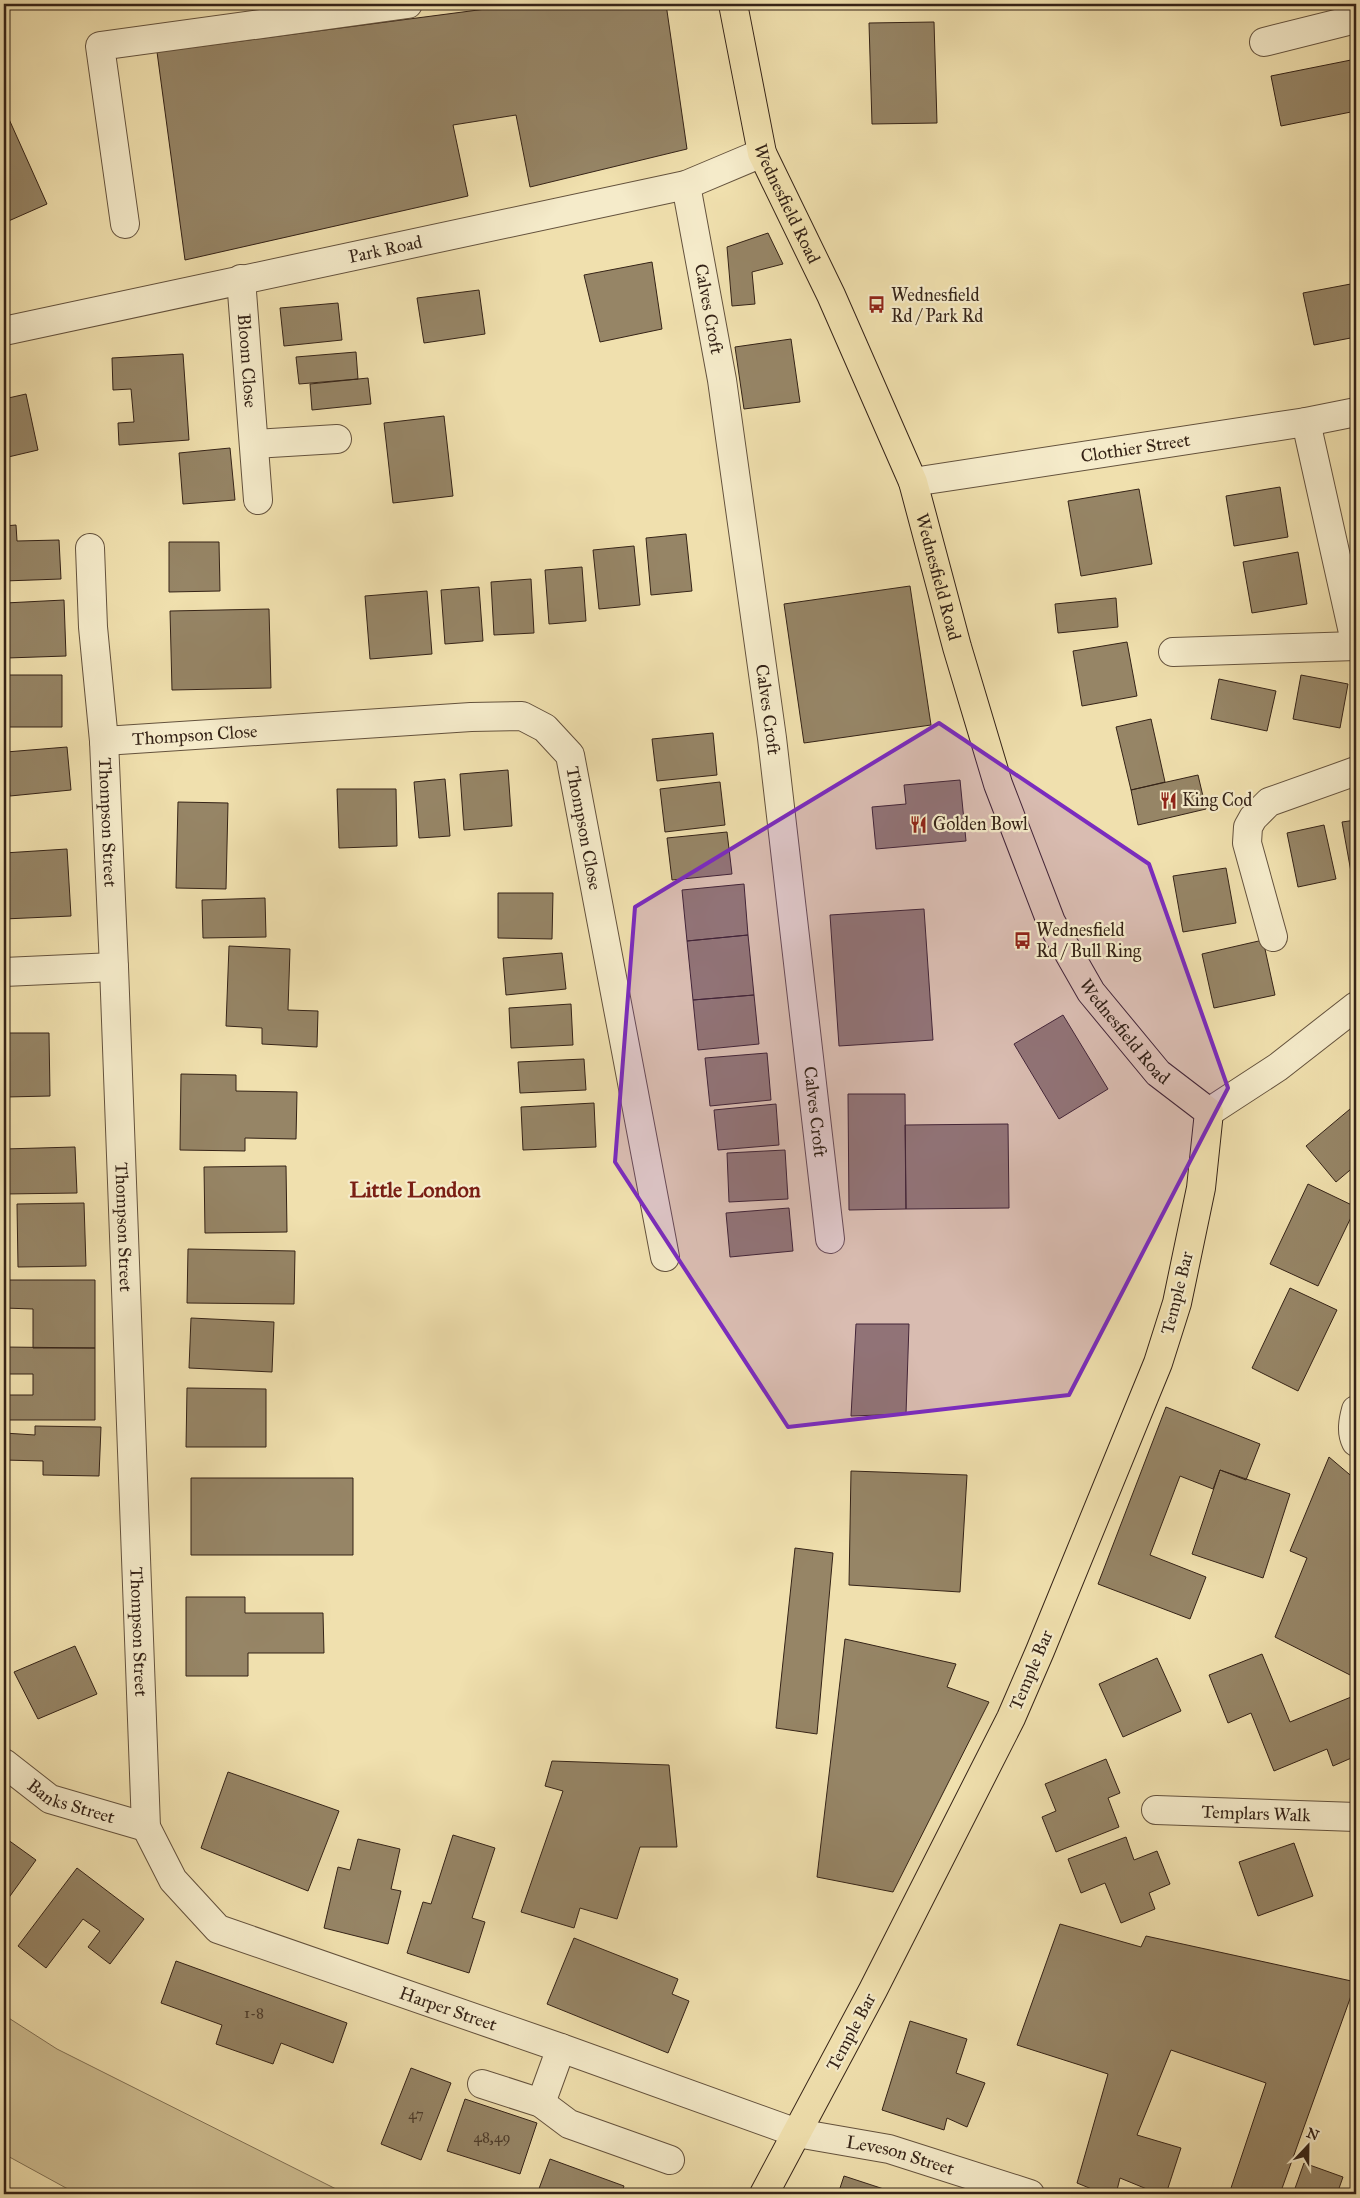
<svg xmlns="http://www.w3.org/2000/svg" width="1360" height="2198" font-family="'IM FELL Great Primer',serif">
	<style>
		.green { fill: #d0c094; stroke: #827256 }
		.building { fill: #968566; stroke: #352317 }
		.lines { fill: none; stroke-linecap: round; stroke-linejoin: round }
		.minor-casing { stroke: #64523d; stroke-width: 30 }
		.major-casing { stroke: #352317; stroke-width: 30 }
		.minor { stroke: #f5ebca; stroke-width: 28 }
		.major { stroke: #f0e0ae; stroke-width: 28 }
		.marked { fill: #7b2cbf; fill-opacity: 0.2; stroke: #7b2cbf; stroke-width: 4; stroke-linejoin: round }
		.labels { text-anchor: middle; stroke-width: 4.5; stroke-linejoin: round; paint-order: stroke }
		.number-label { font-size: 15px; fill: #4d3c2b }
		.street-label { font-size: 18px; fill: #352317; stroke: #f5ebca }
		.poi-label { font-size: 18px; fill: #352317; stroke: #f5ebca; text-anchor: start }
		.district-label { font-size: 22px; font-weight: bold; fill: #7a1f14; stroke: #f5ebca }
	</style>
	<rect width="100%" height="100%" fill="#f0e0ae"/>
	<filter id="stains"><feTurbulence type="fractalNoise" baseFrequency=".004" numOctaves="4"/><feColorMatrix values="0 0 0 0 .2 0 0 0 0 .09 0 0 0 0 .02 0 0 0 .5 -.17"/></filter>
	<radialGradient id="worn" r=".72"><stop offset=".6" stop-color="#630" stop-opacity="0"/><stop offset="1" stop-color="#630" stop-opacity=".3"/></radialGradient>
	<path class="green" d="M4,2015l53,34 289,145h-269l-73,-40z"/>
	<path class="building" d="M524,4h142l21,145 -157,38 -14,-72 -63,10 15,71 -283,64 -28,-208z
		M934,22l3,101 -65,1 -3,-101z
		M1356,59v52l-75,15 -10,-50z
		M4,108l43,96 -43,19z
		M768,233l15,31 -31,8 3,32 -23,2 -5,-59z
		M652,262l10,67 -62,13 -16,-67z
		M1356,283v54l-42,8 -11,-52z
		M479,290l6,44 -61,9 -7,-45z
		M338,303l4,37 -58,6 -4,-38z
		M791,339l9,63 -56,7 -9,-62z
		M356,352l2,27 -59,5 -3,-27z
		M183,354l6,86 -70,5 -1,-22 16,-1 -3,-33 -18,1 -1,-32z
		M368,378l3,26 -59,6 -2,-26z
		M26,394l12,56 -34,8v-59z
		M444,416l9,80 -60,7 -9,-80z
		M230,448l5,52 -52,4 -4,-51z
		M1280,487l8,50 -54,9 -8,-50z
		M1139,489l13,75 -71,12 -13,-75z
		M16,525l1,16 42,-1 2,39 -57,2v-55z
		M686,534l6,57 -41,4 -5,-57z
		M169,542h50l1,49 -51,1z
		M634,546l6,59 -41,4 -6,-59z
		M1298,552l9,52 -55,9 -9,-51z
		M582,567l4,54 -37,3 -4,-54z
		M531,579l3,54 -40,2 -3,-53z
		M910,586l21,139 -127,18 -20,-139z
		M479,587l4,54 -38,3 -4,-54z
		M427,591l5,63 -62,5 -5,-63z
		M1116,598l2,29 -60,6 -3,-29z
		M64,600l2,56 -59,2 -2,-55z
		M269,609l2,79 -99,2 -2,-79z
		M1127,642l10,54 -55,10 -9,-55z
		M4,675h58v52h-58z
		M1301,675l47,9 -8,44 -47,-9z
		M1219,679l57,12 -9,40 -56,-12z
		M1151,719l14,63 -34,8 -15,-63z
		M713,733l4,42 -60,6 -5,-42z
		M67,747l4,43 -61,6 -4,-44z
		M508,770l4,56 -48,4 -4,-56z
		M1198,775l8,34 -68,16 -7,-35z
		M445,779l5,57 -31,2 -5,-56z
		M960,780l6,61 -90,8 -4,-42 34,-3 -2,-19z
		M720,782l5,43 -60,7 -5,-43z
		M337,789h59l1,57 -58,2z
		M178,802l50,1 -2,86 -50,-1z
		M1356,820v51l-5,1 -9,-50z
		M1324,825l12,54 -38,8 -11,-54z
		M727,832l5,42 -60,6 -5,-42z
		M67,849l4,67 -67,3v-66z
		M1226,868l10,55 -53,9 -10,-56z
		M744,884l4,51 -61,6 -5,-51z
		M498,893h55l-1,46 -54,-1z
		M265,898l1,39 -63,1 -1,-38z
		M924,909l9,131 -94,6 -9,-131z
		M748,935l6,60 -61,5 -6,-59z
		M1263,940l12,55 -61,13 -12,-54z
		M229,946l61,3 -2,61 30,1 -1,36 -55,-3v-16l-36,-2z
		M562,953l4,36 -60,6 -3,-37z
		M754,995l5,49 -61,6 -5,-50z
		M571,1004l2,41 -62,3 -2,-40z
		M1063,1015l45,74 -49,30 -45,-75z
		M5,1033h44l1,63 -44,1z
		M767,1053l4,47 -61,6 -5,-48z
		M584,1059l2,31 -66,3 -2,-31z
		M181,1074l55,1v16l61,1 -1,47 -51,-1v13l-65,-1z
		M848,1094h57l1,115 -57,1z
		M594,1103l2,44 -73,3 -2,-43z
		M776,1104l3,41 -61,5 -4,-40z
		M1356,1104v61l-20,17 -30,-36z
		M1008,1124l1,84 -103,1 -1,-84z
		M75,1147l2,46 -72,1 -1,-45z
		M785,1150l3,49 -59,3 -2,-49z
		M286,1166l1,66 -82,1 -1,-66z
		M1308,1184l48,23 -38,79 -48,-22z
		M84,1203l2,63 -68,1 -1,-63z
		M789,1208l4,43 -63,6 -4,-44z
		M188,1249l107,2 -1,53 -107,-1z
		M4,1280h91v68h-62v-39l-29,-1z
		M1290,1288l47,22 -39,81 -46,-23z
		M191,1318l83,4 -2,50 -83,-4z
		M856,1324h53l-3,90 -55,2z
		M4,1347l91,1v72h-91v-25h29v-21h-29z
		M187,1388l79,1v58h-80z
		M1166,1407l94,37 -14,36 -26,-10 -7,19 -33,-13 -30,79 56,22 -16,42 -92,-35z
		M35,1426l66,1 -2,49 -56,-1v-14l-39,-1v-27l31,2z
		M1329,1457l27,23v198l-81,-41 32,-79 -17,-7z
		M1220,1470l70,24 -27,84 -71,-24z
		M851,1471l116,4 -7,117 -111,-7z
		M191,1478h162v77h-162z
		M795,1548l38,5 -16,181 -41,-6z
		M186,1597h59v16h78l1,40h-76v23h-62z
		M845,1639l111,25 -9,23 42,15 -96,190 -76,-15z
		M75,1646l22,48 -59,25 -24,-47z
		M1262,1654l28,68 66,-27v61l-23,10 -6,-17 -53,22 -23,-58 -23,10 -19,-48z
		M1157,1658l24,53 -58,26 -24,-53z
		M1106,1759l14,34 -12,5 11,29 -63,25 -14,-35 14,-6 -11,-27z
		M552,1761l117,4 8,82h-37l-23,72 -37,-11 -6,20 -53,-16 42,-121 -18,-5z
		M228,1772l111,39 -31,80 -107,-43z
		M453,1835l42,13 -23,70 13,4 -16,51 -62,-20 16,-51 8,2z
		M4,1837l32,23 -31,43 -1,-1z
		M1126,1837l8,23 23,-9 13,33 -21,9 6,16 -34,14 -16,-40 -24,10 -13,-34z
		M358,1839l42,10 -9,40 10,2 -13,53 -64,-16 14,-61 12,3z
		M1294,1843l19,53 -55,20 -19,-54z
		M77,1868l67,51 -34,45 -22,-17 12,-16 -17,-12 -37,49 -28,-22z
		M1060,1924l81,23 5,-11 210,46 -76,212h-51l37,-111 -95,-33 -34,85 44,13 -15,46h-7l-39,-16 -4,16h-12l-27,-11 31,-109 -91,-29z
		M574,1938l104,41 -6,15 17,7 -21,52 -121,-49z
		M176,1961l171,62 -14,40 -52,-20 -8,21 -57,-20 6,-19 -61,-22z
		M910,2021l57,18 -11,34 29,10 -18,44 -20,-9 -3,12 -62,-20z
		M411,2068l40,15 -30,77 -40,-16z
		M465,2099l72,24 -17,51 -73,-23z
		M550,2159l74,27 -3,8h-84z
		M1304,2163l39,14 -6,17h-44z
		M844,2176l55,18h-61z
		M1338,2189l14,5h-15z"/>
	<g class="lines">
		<defs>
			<g id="minor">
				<path d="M1264,42l92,-23"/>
				<path id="s1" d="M686,185l36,195 50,358 58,501"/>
				<path d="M125,224l-25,-178 308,-42"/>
				<path id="s2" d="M241,279l17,221"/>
				<path id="s3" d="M4,331l682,-146 76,-32"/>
				<path d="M1306,422l50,224"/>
				<path d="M254,444l83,-5"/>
				<path id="s4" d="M913,482l393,-60 50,-10"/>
				<path id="s5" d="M90,548l3,79 11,114 10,226 32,860 27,53 45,49 343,119 236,85 92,16 141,45"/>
				<path d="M1173,652l183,-6"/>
				<path id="s6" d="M104,741l367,-24 51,-1 23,12 25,27 95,502"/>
				<path d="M1273,937l-26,-94 1,-16 5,-9 16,-16 87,-31"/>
				<path d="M4,972l110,-5"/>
				<path d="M1209,1112l69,-45 78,-61"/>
				<path d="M1356,1410c-3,11 -5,22 0,32"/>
				<path id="s7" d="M4,1763l46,36 96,28"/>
				<path id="s8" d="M1156,1810l200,7"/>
				<path d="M482,2084l59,19 28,21 101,36"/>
				<path d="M541,2103l20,-55"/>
			</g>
			<g id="major">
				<path id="s9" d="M733,4l29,149 69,142 82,187 44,165 41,137 53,138 40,70 67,81 51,39 -8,76 -24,115 -19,60 -118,288 -29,67 -138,272 -109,204"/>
			</g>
		</defs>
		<use href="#minor" class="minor-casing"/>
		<use href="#major" class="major-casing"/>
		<use href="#minor" class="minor"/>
		<use href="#major" class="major"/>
	</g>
	<path class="marked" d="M939,723l210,141 79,224 -159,307 -281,32 -173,-265 20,-255z"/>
	<defs>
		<symbol id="bus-bare" viewBox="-9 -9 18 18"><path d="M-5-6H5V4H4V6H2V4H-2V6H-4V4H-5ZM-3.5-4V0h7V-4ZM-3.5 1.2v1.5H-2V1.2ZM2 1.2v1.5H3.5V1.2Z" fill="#8f2418" stroke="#f5ebca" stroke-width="2.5" paint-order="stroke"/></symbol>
		<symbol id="restaurant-bare" viewBox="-9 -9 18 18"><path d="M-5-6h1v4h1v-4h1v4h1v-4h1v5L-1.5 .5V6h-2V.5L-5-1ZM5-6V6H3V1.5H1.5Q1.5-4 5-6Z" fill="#8f2418" stroke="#f5ebca" stroke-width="2.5" paint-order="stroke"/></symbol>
	</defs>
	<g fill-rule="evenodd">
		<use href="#bus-bare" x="864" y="292" width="25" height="25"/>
		<use href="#restaurant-bare" x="1156" y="788" width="25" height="25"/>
		<use href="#restaurant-bare" x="906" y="812" width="25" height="25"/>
		<use href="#bus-bare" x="1010" y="928" width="25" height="25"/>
	</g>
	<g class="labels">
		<g class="number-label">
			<text x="254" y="2018">1-8</text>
			<text x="416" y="2119">47</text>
			<text x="492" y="2142">48,49</text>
		</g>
		<g class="street-label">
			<text dy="6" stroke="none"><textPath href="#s9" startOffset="208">Wednesfield Road</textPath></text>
			<text dy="6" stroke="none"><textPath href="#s3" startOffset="390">Park Road</textPath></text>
			<text dy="6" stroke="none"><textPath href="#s1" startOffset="126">Calves Croft</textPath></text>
			<text dy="6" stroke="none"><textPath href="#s2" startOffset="82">Bloom Close</textPath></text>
			<text dy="6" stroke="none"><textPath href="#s4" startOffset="225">Clothier Street</textPath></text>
			<text dy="6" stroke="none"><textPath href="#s9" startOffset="612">Wednesfield Road</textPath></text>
			<text dy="6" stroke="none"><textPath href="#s1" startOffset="531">Calves Croft</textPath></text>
			<text dy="6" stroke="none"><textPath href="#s6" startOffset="91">Thompson Close</textPath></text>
			<text dy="6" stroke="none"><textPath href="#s5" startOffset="275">Thompson Street</textPath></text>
			<text dy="6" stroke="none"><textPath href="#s6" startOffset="556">Thompson Close</textPath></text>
			<text dy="6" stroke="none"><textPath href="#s9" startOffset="1108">Wednesfield Road</textPath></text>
			<text dy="6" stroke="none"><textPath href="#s1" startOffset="936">Calves Croft</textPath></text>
			<text dy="6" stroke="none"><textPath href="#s5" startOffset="680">Thompson Street</textPath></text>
			<text transform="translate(1177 1293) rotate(-76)" y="6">Temple Bar</text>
			<text dy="6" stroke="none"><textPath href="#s5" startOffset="1085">Thompson Street</textPath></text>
			<text transform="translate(1031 1670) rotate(-67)" y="6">Temple Bar</text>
			<text dy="6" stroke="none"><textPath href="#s7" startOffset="79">Banks Street</textPath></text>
			<text dy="6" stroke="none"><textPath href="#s8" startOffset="100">Templars Walk</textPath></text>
			<text dy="6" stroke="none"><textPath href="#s5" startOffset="1650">Harper Street</textPath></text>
			<text transform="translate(851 2032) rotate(-62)" y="6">Temple Bar</text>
			<text dy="6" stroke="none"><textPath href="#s5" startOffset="2126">Leveson Street</textPath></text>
		</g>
		<g class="poi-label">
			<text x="891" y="301">Wednesfield<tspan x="891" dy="21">Rd / Park Rd</tspan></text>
			<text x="1182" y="806">King Cod</text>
			<text x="933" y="830">Golden Bowl</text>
			<text x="1036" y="936">Wednesfield<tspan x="1036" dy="21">Rd / Bull Ring</tspan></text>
		</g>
		<g class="district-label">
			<text x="415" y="1197">Little London</text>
		</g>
	</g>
	<rect width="1360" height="2198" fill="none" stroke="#f0e0ae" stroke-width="20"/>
	<rect x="5" y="5" width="1350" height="2188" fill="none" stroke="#352317" stroke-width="2.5"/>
	<rect x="10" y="10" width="1340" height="2178" fill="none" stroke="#352317"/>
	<g transform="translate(1308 2146) rotate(22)" stroke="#f5ebca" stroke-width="4" paint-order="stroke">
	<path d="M0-4L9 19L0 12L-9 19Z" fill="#352317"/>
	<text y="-8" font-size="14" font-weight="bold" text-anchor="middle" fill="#352317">N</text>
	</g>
	<rect width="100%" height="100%" filter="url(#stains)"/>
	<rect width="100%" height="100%" fill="url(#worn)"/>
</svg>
